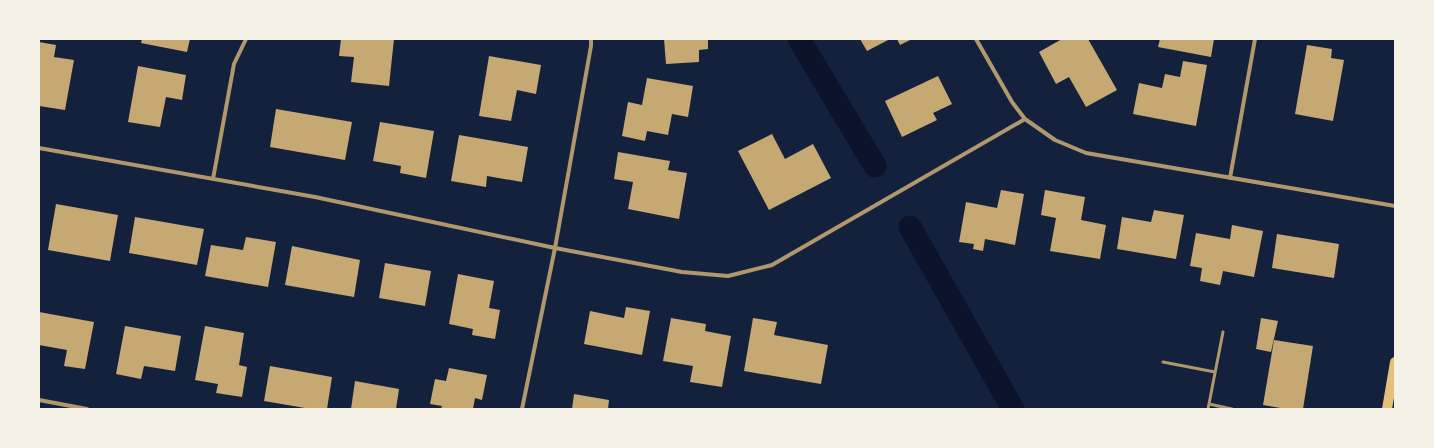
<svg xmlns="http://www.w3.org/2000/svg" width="1434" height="448" font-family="Poppins,sans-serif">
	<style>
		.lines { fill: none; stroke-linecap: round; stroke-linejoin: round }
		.canal { stroke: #0b132b; stroke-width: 23 }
		.building { fill: #c6a872 }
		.service { stroke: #b1986c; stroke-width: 3 }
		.minor { stroke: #b1986c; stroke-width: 4 }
		.primary { stroke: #e5c07b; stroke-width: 10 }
	</style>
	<rect width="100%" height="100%" fill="#14213d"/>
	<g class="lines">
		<path class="canal" d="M799,39l76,127
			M910,227l103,182"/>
	</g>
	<path class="building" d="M142,39h48l-3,13 -46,-9z
		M341,39h53l-5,47 -38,-4 3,-25 -15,-1z
		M664,39h44v10l-9,1v12l-33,2z
		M860,39h30l-23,12z
		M897,39h15l-12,6z
		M1062,39h26l29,51 -31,17 -17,-30 -13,7 -17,-32z
		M1160,39h54l-3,18 -53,-10z
		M39,42l17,3 -2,12 20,3 -9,50 -26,-4z
		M1307,45l25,4 -1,9 13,2 -11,61 -38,-7z
		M489,56l52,9 -5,29 -19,-4 -6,31 -32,-5z
		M1183,61l24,4 -11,61 -63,-12 6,-31 23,5 3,-14 15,3z
		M138,66l48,9 -4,25 -16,-3 -6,30 -32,-5z
		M938,76l14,28 -19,9 4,7 -35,17 -17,-36z
		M647,78l46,8 -5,31 -16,-3 -4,21 -21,-4 -2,10 -23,-5 6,-34 14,3z
		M276,109l76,13 -7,38 -75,-13z
		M380,122l54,9 -8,47 -26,-5 1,-7 -28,-5z
		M772,134l13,25 28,-15 18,34 -62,32 -31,-59z
		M459,135l69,12 -6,35 -35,-6 -1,11 -35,-6z
		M618,152l52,9 -2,9 19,3 -8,46 -51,-10 5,-27 -19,-3z
		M1001,190l23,4 -9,51 -30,-6 -2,12 -10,-2 1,-5 -15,-2 7,-40 31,6z
		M1045,190l40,7 -4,23 25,5 -6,34 -50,-8 6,-33 -15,-3z
		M56,204l62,11 -8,46 -62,-11z
		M1154,210l30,5 -8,44 -59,-10 5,-32 29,5z
		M135,217l69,12 -7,36 -68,-12z
		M1232,225l31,6 -9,46 -31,-6 -3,14 -20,-4 2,-13 -12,-2 6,-33 34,6z
		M1277,234l62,10 -5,34 -62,-10z
		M246,237l30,5 -8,45 -63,-11 6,-31 32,5z
		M292,246l68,14 -6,37 -69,-12z
		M385,263l46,8 -6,35 -46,-8z
		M458,274l36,7 -5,27 11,2 -5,29 -23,-4 1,-6 -24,-5z
		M626,307l24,4 -8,44 -58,-11 6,-33 34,7z
		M39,312l55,10 -9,47 -21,-3 3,-16 -28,-5z
		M671,318l35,6 -1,7 26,5 -9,51 -32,-5 3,-16 -30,-5z
		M753,318l24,4 -3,13 54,10 -7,39 -77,-13z
		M1261,318l17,3 -7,31 -15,-3z
		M125,326l56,10 -6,35 -31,-5 -3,13 -25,-5z
		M205,326l39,7 -5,32 8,2 -5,30 -26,-4 2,-9 -23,-4z
		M1274,340l39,6 -10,63h-16l-24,-4z
		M270,366l62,11 -5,32h-16l-47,-8z
		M449,368l38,7 -5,25 -7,-2 -2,11h-32l1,-3 -12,-2 5,-25 11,2z
		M355,381l44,8 -3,20h-45z
		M574,394l35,6 -1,9h-36z"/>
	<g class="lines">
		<path class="service" d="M1163,362l52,10
			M1209,404l23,5
			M1208,409l15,-77"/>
		<path class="minor" d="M976,39l36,63 13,17
			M39,148l276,49 240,51 127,24 46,4 44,-11 253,-146 30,21 31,13 309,53
			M1230,178l25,-139
			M213,179l21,-115 12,-25
			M39,400l48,9
			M522,409l33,-161 36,-202v-7"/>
		<path class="primary" d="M1387,409l8,-47"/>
	</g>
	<rect width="1434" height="448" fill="none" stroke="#f6f1e7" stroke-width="80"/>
</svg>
